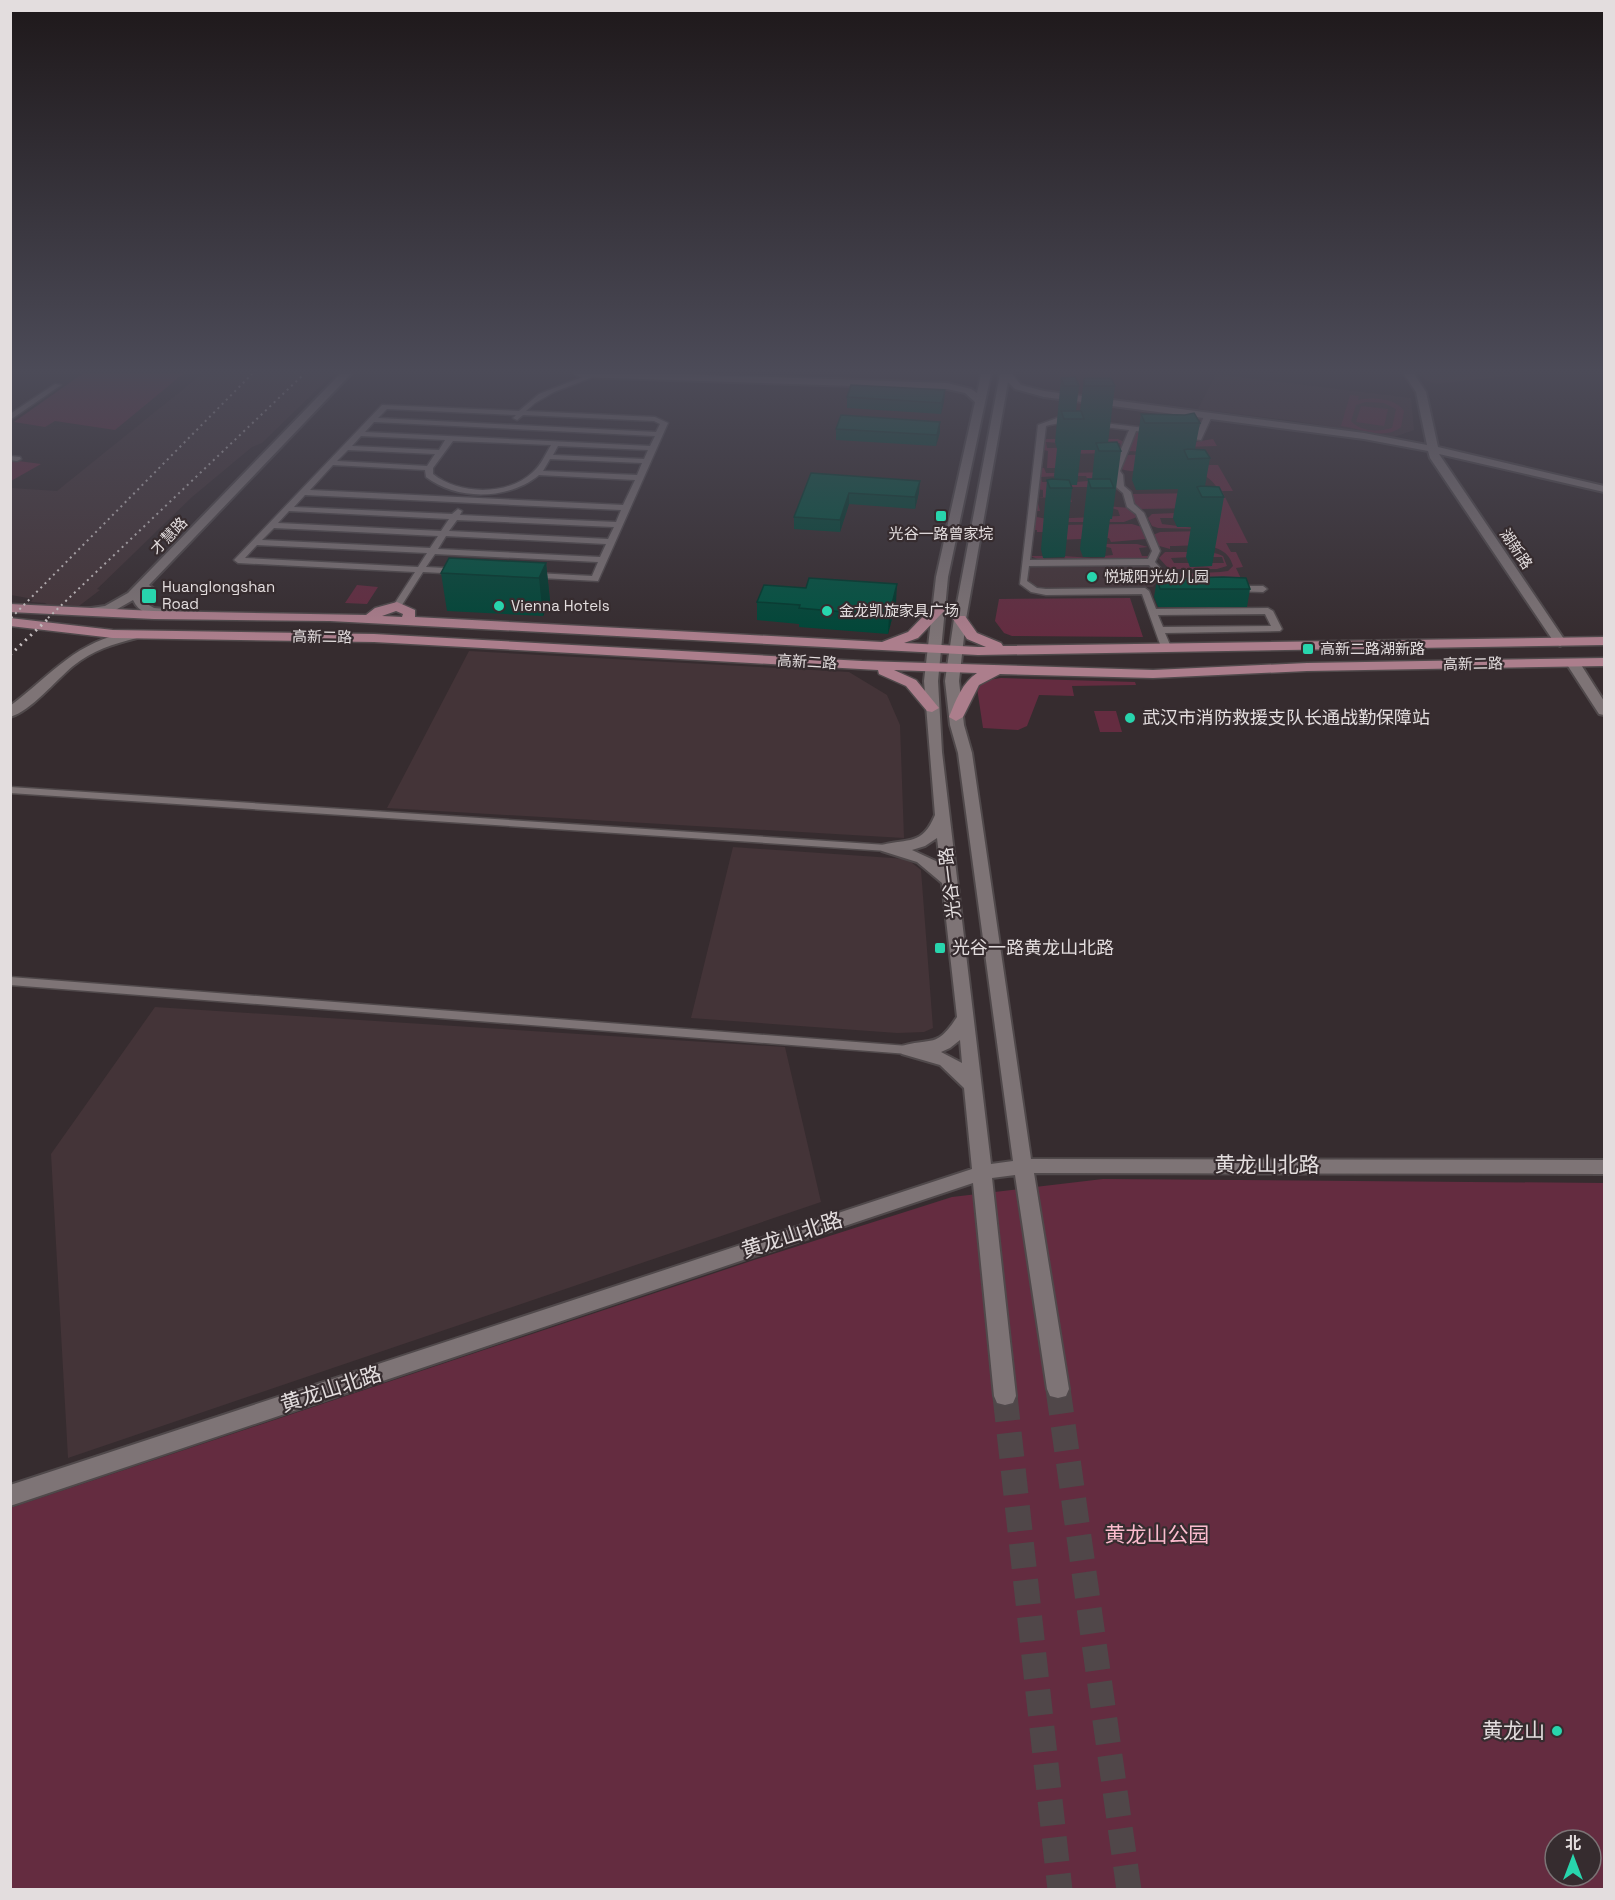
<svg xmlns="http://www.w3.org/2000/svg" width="1615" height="1900" font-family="'Space Grotesk','Noto Sans SC',sans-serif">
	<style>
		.built { fill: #443438 }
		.green { fill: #642c40; fill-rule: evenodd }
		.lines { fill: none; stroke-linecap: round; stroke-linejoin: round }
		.secondary-tunnel { stroke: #504749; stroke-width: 25; stroke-dasharray: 25 12; stroke-linecap: butt }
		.street-casing { stroke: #50494b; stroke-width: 3 }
		.secondary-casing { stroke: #50494b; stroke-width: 4 }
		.primary-casing { stroke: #50494b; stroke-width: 3 }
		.street { fill: #7e7476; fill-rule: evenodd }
		.secondary { fill: #7e7476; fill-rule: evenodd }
		.primary { fill: #ac7e8c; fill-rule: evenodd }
		.rail-far1 { stroke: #c9c2c3; stroke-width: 2; stroke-dasharray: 2 4; stroke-linecap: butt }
		.rail { stroke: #c9c2c3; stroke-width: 3; stroke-dasharray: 2 5; stroke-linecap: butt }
		.wall { fill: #004738 }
		.shaded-wall { fill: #003a2e }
		.building { fill: #005341; stroke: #003a2e; stroke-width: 1.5 }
		.poi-dot { fill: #28d5ad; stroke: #362c2f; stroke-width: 2 }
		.labels { text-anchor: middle; stroke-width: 4.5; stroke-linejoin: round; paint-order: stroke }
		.far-poi-label { font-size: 15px; fill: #e3ddde; stroke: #362c2f; text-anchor: start }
		.far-street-label { font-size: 15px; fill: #e3ddde; stroke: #362c2f }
		.poi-label { font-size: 18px; fill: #e3ddde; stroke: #362c2f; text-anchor: start }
		.street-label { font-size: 18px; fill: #e3ddde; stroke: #362c2f }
		.near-street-label { font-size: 21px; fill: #e3ddde; stroke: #362c2f }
		.near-park-label { font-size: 21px; fill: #fbbcce; stroke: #362c2f }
		.near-poi-label { font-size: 21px; fill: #e3ddde; stroke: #362c2f; text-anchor: end }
	</style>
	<rect width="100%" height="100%" fill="#362c2f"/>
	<path class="built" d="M202,374h131l-71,69 -10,4 -60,50 -95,92 3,1 -21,16h-30l-4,-3 -14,-1 2,-3 -22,-4v-107l46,3z
		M1216,374l195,24 3,32 -20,7 -99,-16 -97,-12z
		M1420,374h107l-91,10 -11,-4z
		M1145,564l8,6 5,11 -5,6 -114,2 -12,-7 1,-12 5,-5z
		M469,651l380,21 38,23 13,30 4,113 -517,-30z
		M733,847l174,12 14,11 12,158 -9,4 -27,1 -206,-15z
		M155,1007l630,40 36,155 -753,256 -17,-304z"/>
	<path class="green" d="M82,374h101l-68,56 -60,-9 -10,6 -31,-5z
		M1350,395l9,1 -1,4c15,-3 38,-2 46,11l-3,16c-17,14 -41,1 -60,-1zM1366,402l18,1 12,6 -4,19c-13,4 -32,4 -41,-7l5,-16z
		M1361,406l27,3 -4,17 -28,-4z
		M1135,432l60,10 18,-3 4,7 -34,1 8,18h27l15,26h-11l26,52h-22l5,9h5l7,15 -7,1 9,19 -66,-5 -4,-7h-11l56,-3 8,-1 5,-5c-7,-27 -42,-20 -63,-20v3l-14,-4 -3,-10 7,-3 44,-1 -1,-23 -66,1 -7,-15 79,-1 7,-7c-20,-29 -67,-8 -95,-17l7,-14 34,-1 -2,-2 -33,-1z
		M1044,439h14l1,4 -13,-1 1,6 74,-1 -1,-4h-16l-2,-4h16l6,3 -5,11 -56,1 -4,14h-12l1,-17 -4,-1z
		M11,460l30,4 -30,17z
		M1039,468h5l2,5h12l1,3 -18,1 1,5h14l1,3h19v-3l12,-1 -2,-5h-17l-1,-3 43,-1 3,15h-47l5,15h-19l-2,-4 -15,-1h7v-7l-6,-1z
		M1035,503h3l2,8h-4l1,6 10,2 73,-3 -2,-6 -13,-4 25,2 7,9 -13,5h-80l1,10h-8v-2h-4z
		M1176,513l2,5h-18l2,6 40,5 -44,-1 -6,-2 -4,-8 4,-4z
		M1132,524l13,4 1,11 -35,3 -2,-4 -55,2 2,-15z
		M1094,544h43l11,3 -9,1 3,8h9l-9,4 -99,1 -13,-5 1,-7 1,7h11l1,3h21l-1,-3 41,3 -1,-3 9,-1 -2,-7z
		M1165,552h23l3,5 -20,1 3,5h15l1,4 21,-1 -1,-3h14l-2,-6h-20c8,-5 12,-5 21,-1l4,10 -10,3h-48l-10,-11z
		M357,585l21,2 -11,17 -22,-1z
		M1130,598l13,39 -131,-1 -8,-3 -9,-12 4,-22z
		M1001,678l134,4 1,3 -64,1 2,10 -35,-1 -12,31 -9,4 -35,-2 -6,-40 11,-8z
		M1094,711h22l6,21h-22z
		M1103,1179l501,4v706h-1593l-1,-381 741,-247 201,-64zM1555,1840h36v36h-36z"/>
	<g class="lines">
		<path class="secondary-tunnel" d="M1058,1389l71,501
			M1005,1396l55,494"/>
		<defs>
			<path id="street" d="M590,374l8,1 -44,17 -19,11 -9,8 129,6 13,6 -70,158 -175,-9 -23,36 -3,1 -4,-3 22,-34 -177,-9 -4,-3 148,-155 137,6 20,-17zM387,409l129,6 -3,3 4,2 6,-5 131,6 6,3 -4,8 -278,-14zM374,422l281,14 -5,10 -285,-14zM361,436l84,4 -6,10 -87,-4zM453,441l98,4c-6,10 -10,20 -18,27 -25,24 -74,23 -100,2v-6zM558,446l90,4 -4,9 -91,-4zM348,450l87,4 -8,12 -90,-5zM550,459l92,4 -5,12 -94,-4zM333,465l92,5 1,7c31,24 83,23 113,-2l96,5 -12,25 -313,-15zM305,495l316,15 -5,12 -156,-7 2,-4 -4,-2 -6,5 -158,-7zM289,511l160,8 -8,12 -163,-8zM457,520l157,7 -6,12 -159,-8zM274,528l164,8 -8,12 -168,-8zM446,536l160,8 -6,13 -162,-8zM257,545l170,8 -9,14 -173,-9zM435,554l163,8 -6,14 -166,-9z
				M55,384l6,1 -51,35v-6z
				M1205,414l7,2 -11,24 -22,-3 -1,-2 4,-2 14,2z
				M1057,418h16l4,2c-6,3 -22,3 -31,6l-16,134 118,-1 4,-8 -16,-37 -9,-7 -4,-14 -7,-6 -1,-12 -3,-4 17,-41 -33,-4 -4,-2 4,-2 57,7h3v4l-20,-2 -16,40 3,4 1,11 7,6 3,12 10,9 16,38 -5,11 8,9 5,19 -1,2h-6l-6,-20 -6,-7 -120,1 -2,15 10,7 9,1 99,-1 4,3 7,18 112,-1 5,3 9,18 -2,2 -115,2 6,14 -5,3 -5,-3 -19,-53 -96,1 -15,-3 -11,-8 18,-159zM1265,614l6,12 -108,1 -5,-12z
				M10,456l10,1 1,2 -4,2 -7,-1z
				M1236,586h27l4,3 -4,3 -30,-1 -1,-2z
				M10,787l877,58 6,3 -6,3 -877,-58z
				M10,977l898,69 5,1 1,3 -1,3 -5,1 -898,-69z"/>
			<path id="secondary" d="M340,374h11l-202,211 4,3 -9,10 3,6 7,4 22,2v6c-16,3 -36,0 -43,-16l-21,12 -28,3v-6l21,-3 23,-13z
				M575,374h102l270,9 24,6 6,4 4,-19h10l-43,203 -10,104 4,71 49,412 22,-3 -55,-408 -8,-28 -5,-44 9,-62 46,-245h12l9,11 23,6 320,42 63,12 -11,-53 -12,-18h10l12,18 12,55 166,39v6l-165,-38 127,188 -6,4 -6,-4 -124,-184 -2,-7 -64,-12 -320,-42 -29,-8 -7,-7 -42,237 -7,62 5,44 8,28 59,406 573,1v14l-570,-1 35,216 -3,7 -8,2 -8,-2 -3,-7 -32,-214 -23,3 24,218 -3,7 -8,2 -8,-2 -3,-7 -21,-213 -963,323v-21l962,-316 -8,-81 -24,-23 -38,-11 -3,-4 3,-4c31,-9 34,3 55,-29l-15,-134 -25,-21 -35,-11 -3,-3 3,-3c27,-7 40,1 53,-30l-11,-134 12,-104 39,-175 -10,-9 -18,-4 -367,-12zM937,838l3,25 -28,-13 13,-4zM960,1040l2,23 -21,-11 9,-4z
				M133,631l4,1v6c-24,6 -44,12 -64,28 -17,14 -42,45 -63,51v-11c45,-34 64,-64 123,-75z
				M1573,659l5,1 26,41v14l-5,-1 -33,-51z"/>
			<path id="primary" d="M397,602l18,8v7l467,25 26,-10 27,-28h10v6l-27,28 -14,5 74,4h8l-19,-8 -14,-20 2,-3h10l12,17 24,10 2,3 601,-9v8l-626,10 -648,-34 -176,-2 -144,-7v-8l144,7 212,4 9,-7zM396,611l7,3 -1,3 -20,-1z
				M10,618l103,12 261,4 488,27 291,9 154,-7 297,-5v8l-297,5 -154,7 -153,-4 -21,11 -16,32 -7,4 -7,-4c7,-17 13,-34 28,-44l-83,-3 22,10 23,28 -7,4 -5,-1 -21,-25 -27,-12 -1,-4 -504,-28 -261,-4 -103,-12z"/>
		</defs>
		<use href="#street" class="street-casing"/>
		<use href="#secondary" class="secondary-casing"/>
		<use href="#primary" class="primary-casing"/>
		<use href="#street" class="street"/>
		<use href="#secondary" class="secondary"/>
		<use href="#primary" class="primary"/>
		<path class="rail-far1" d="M11,618l241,-244
			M48,618l256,-244"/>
		<path class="rail" d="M10,619l2,-2
			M10,655l40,-38"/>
	</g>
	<path class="wall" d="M1061,378l18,8 -3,25h4l4,-33 31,8 -7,57 13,8 -9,68h-2l-5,38h-22l-3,-8 8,-70h4l3,-29h-14l-4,35h-6l1,3 -7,69 -22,1 -2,-9 6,-69 8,-1 -1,-3 3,-27 -2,-7z
		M945,390l-1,11 -3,13 -94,-6v-11z
		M1141,414l59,9 -5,26 15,9 -5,28 19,11 -12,69 -22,1 -4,-10 5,-30h-14l-4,-9 5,-29 -42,1 -4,-10z
		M836,429l104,3 -4,14 -100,-6z
		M811,473l108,19 -4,17 -66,-5 -9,28 -46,-3v-12z
		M546,563l4,38 -7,15 -96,-5 -6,-38z
		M1157,579l93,10 -3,18h-89l-4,-10z
		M757,602l139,1 -8,31 -89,-7v-3l-42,-4z"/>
	<path class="shaded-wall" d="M945,390l-1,11 -3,13 1,-11z
		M940,422v10l-4,14 1,-11z
		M920,481l-1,11 -4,17v-12z
		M849,493v11l-9,28v-12z
		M546,563l4,38 -7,15 -4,-38z
		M897,584l-1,19 -8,31 1,-18z"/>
	<path class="building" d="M1075,377l4,9h-15l-3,-8z
		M1084,378h27l4,8h-31z
		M851,385l94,5 -3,13 -95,-6z
		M1061,411h20l3,8h-20z
		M1194,413l6,10h-55l-4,-9 44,1z
		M841,415l99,7 -3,13 -101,-6z
		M1117,442l4,9h-22l-3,-8z
		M1188,449l17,1 5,8 -22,1 -4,-9z
		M811,473l109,8 -5,16 -66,-4 -9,27 -46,-3z
		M1052,479l17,1 3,8h-22l-3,-8z
		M1088,479h22l4,9h-23z
		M1201,486l18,1 5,10h-22l-5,-10z
		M449,558l97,5 -7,15 -98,-5z
		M1223,577l23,1 4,11h-90l-3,-10z
		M809,578l88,6 -8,32 -90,-8 1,-3 -43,-3 7,-17 42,3z"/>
	<linearGradient id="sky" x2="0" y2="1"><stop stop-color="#1e181a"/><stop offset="0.58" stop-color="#4c4b58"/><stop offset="1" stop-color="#4c4b58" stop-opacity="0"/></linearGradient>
	<rect width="1615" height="640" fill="url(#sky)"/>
	<g class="poi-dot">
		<rect x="935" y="510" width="12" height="12" rx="3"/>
		<circle cx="1092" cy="577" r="6"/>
		<rect x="141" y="588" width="16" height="16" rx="3"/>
		<circle cx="499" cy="606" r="6"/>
		<circle cx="827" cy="611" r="6"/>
		<rect x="1302" y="643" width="12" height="12" rx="3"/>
		<circle cx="1130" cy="718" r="6"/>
		<rect x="934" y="942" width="12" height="12" rx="3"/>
		<circle cx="1557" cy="1731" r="6"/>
	</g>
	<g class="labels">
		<g class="far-poi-label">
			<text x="941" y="539" text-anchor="middle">光谷一路曾家垸</text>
			<text x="1104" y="582">悦城阳光幼儿园</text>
			<text x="162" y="592">Huanglongshan<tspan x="162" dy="17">Road</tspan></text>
			<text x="511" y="611">Vienna Hotels</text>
			<text x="839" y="616">金龙凯旋家具广场</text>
			<text x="1320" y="654">高新二路湖新路</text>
		</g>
		<g class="far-street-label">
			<text transform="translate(169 536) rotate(-46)" y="5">才慧路</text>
			<text transform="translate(1516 549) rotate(56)" y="5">湖新路</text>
			<text transform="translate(322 637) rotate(1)" y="5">高新二路</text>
			<text transform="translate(807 662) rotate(3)" y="5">高新二路</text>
			<text transform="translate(1473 664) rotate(-1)" y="5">高新二路</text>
		</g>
		<g class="poi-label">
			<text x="1142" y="724">武汉市消防救援支队长通战勤保障站</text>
			<text x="952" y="954">光谷一路黄龙山北路</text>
		</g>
		<g class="street-label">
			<text transform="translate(950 883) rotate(-97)" y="6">光谷一路</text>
		</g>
		<g class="near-street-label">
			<text x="1267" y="1172">黄龙山北路</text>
			<text transform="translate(792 1235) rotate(-18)" y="7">黄龙山北路</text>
			<text transform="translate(331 1389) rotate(-18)" y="7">黄龙山北路</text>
		</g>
		<g class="near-park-label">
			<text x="1157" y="1542">黄龙山公园</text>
		</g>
		<g class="near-poi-label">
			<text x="1545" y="1738">黄龙山</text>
		</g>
	</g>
	<rect width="1615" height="1900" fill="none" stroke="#e3ddde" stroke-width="24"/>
	<g transform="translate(1573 1858)"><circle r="28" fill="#362c2f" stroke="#7b7375" stroke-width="1.5"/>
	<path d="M0-4.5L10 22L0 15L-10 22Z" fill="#28d5ad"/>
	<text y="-9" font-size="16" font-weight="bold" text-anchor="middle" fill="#e3ddde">北</text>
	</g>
</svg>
